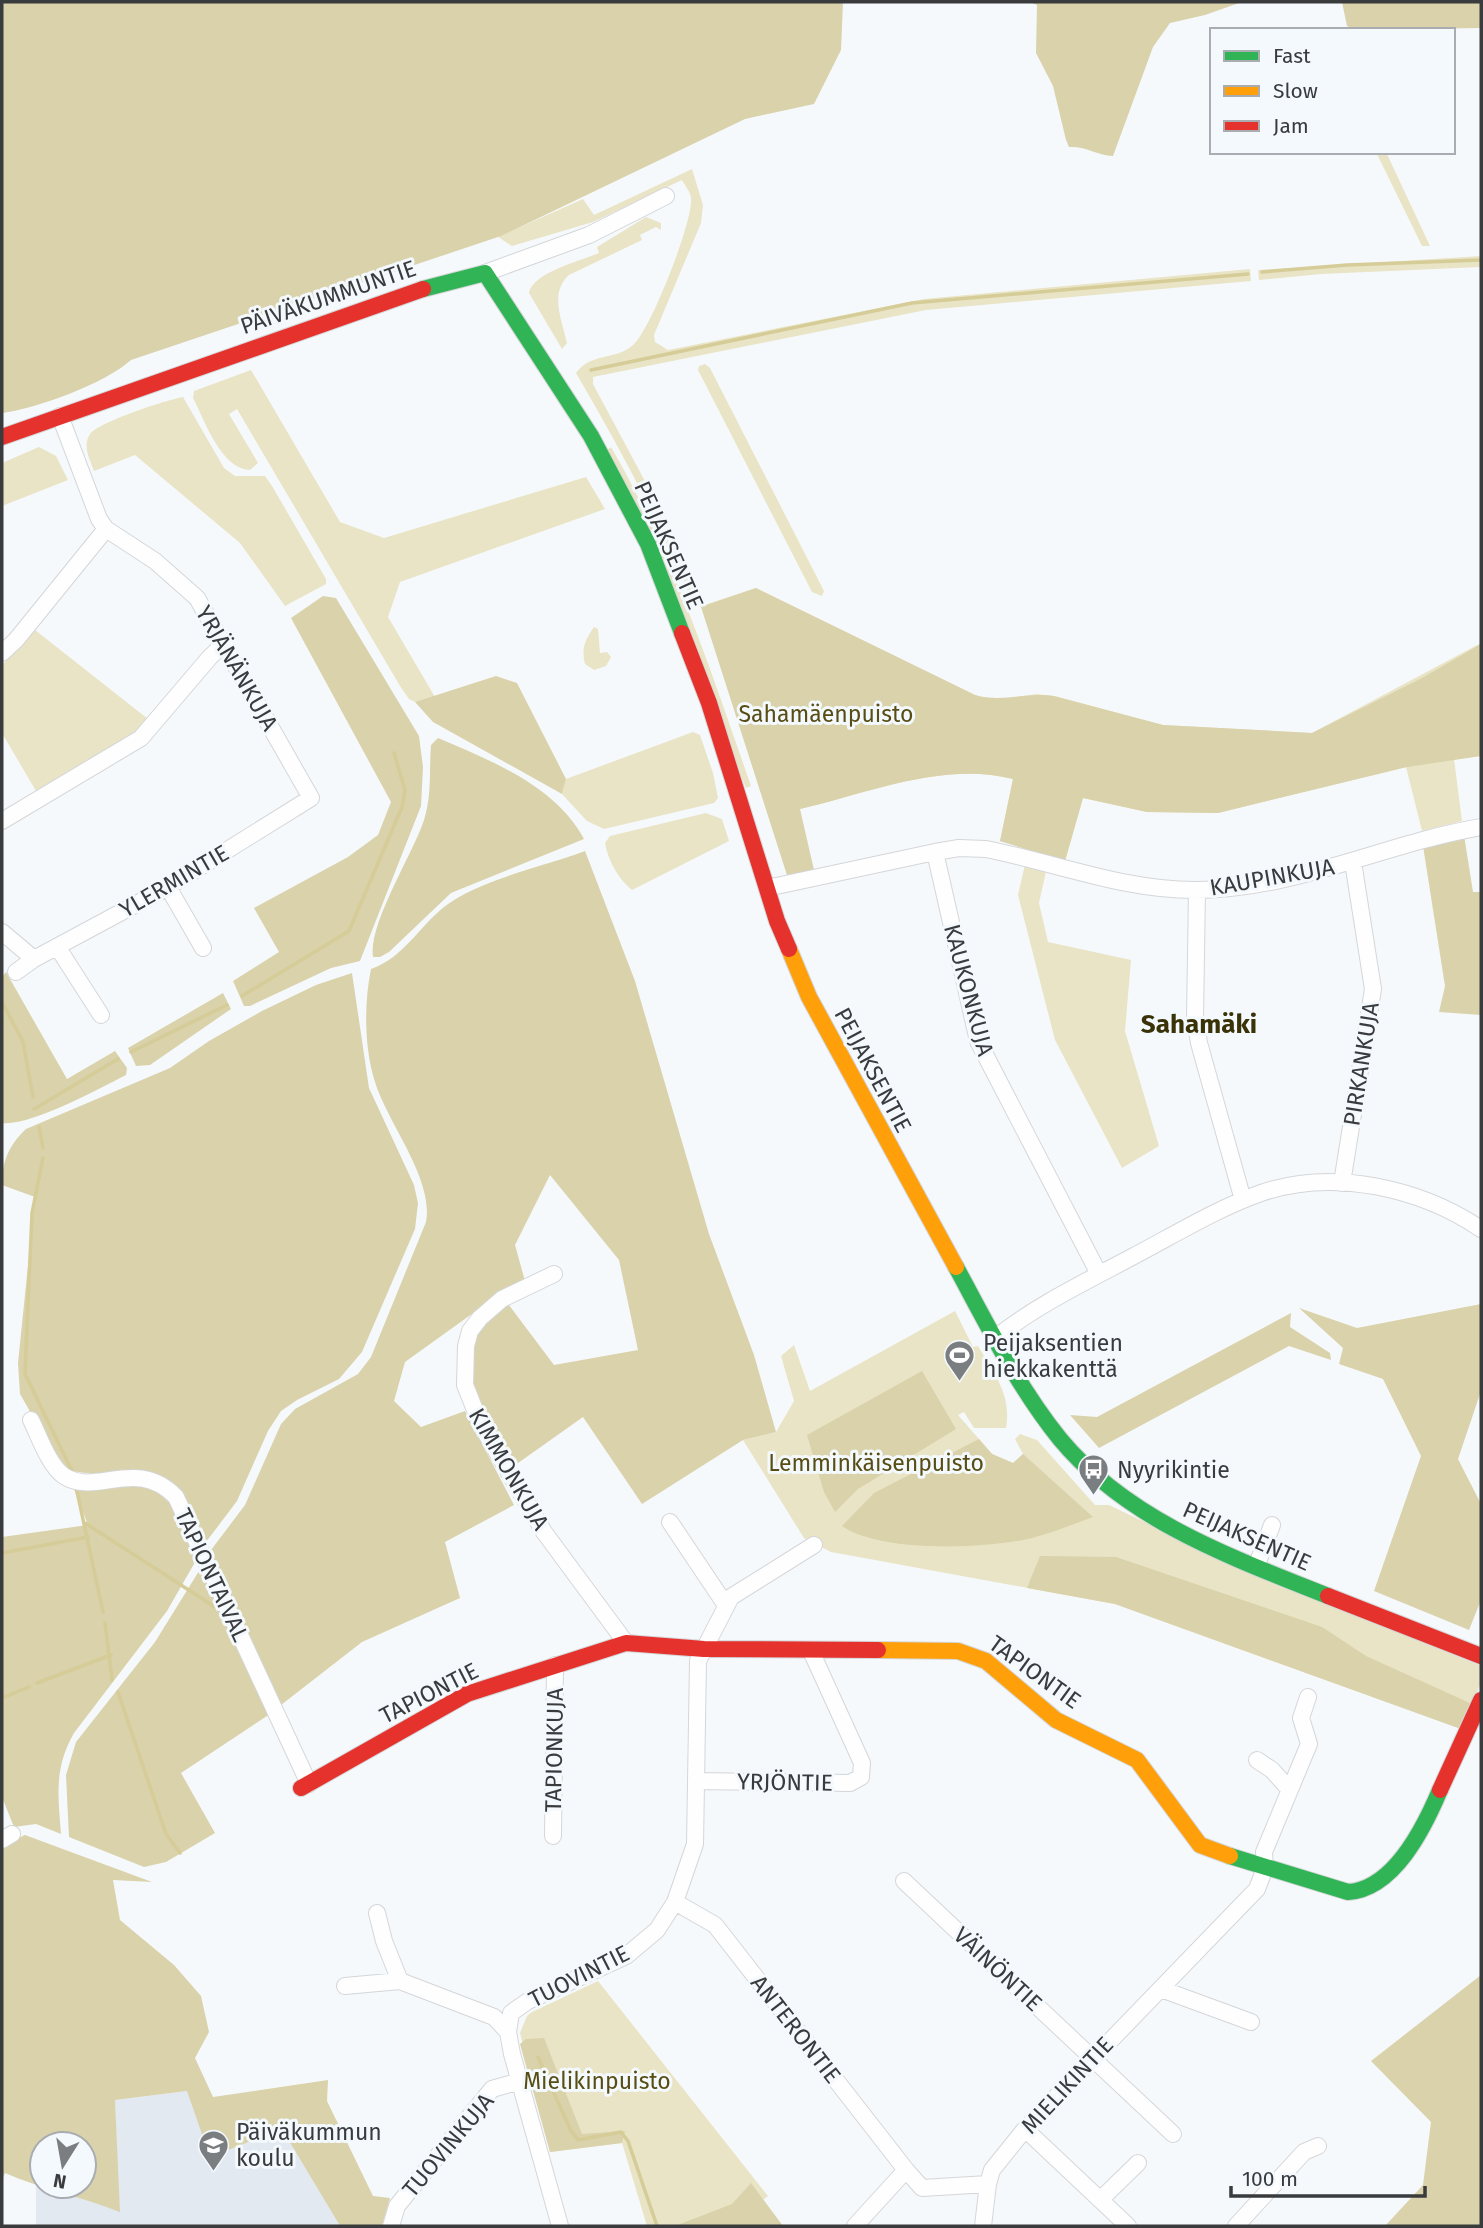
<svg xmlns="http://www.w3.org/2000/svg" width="1483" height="2228" font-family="'Fira Sans',sans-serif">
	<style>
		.built { fill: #e2e9f0 }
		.green { fill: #e9e4c5 }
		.forest { fill: #d9d2ab; fill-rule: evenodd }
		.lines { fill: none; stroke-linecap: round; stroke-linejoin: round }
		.stream { stroke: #d6cc98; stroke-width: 3.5 }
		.street-casing { stroke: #d4d6d8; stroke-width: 18 }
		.fast-casing { stroke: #d4d6d8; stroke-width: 18 }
		.slow-casing { stroke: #d4d6d8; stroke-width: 18 }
		.jam-casing { stroke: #d4d6d8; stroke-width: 18 }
		.street { stroke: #fefeff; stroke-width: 16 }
		.fast { stroke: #30b455; stroke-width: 16 }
		.slow { stroke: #ff9f0a; stroke-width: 16 }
		.jam { stroke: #e5322d; stroke-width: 16 }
		.labels { text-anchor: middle; stroke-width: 6; stroke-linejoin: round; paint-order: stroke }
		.street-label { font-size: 23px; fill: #393b3d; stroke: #f4f9fe }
		.park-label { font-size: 23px; fill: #584d13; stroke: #f4f9fe }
		.poi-label { font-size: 23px; fill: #393b3d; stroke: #f4f9fe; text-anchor: start }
		.quarter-label { font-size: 26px; font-weight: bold; fill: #3b3308; stroke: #f4f9fe }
	</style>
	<rect width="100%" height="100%" fill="#f6f9fc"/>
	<path class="built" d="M187,2091l95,37 58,98h-304v-40l41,9 42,16 -4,-111z"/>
	<path class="green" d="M1376,152h10l44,94h-8z
		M692,169l11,36 -2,18 -47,112 1,7 13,8 256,-51 326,-30 1,12 -325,29 -333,67v7l54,101 54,121 55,-18 219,107 19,6 42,-7 18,2 109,29 149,8 169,-90v113l-27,3 8,62 -40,10 -16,-64 -188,46 -71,-1 -64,-14 -18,63 -65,-20 13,-62c-69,-18 -145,14 -213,30l-12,69 -86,-271 -9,-3c-33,-81 -73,-156 -117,-231 15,-21 39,-12 57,-28 17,-14 60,-123 58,-146 0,-7 -6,-13 -9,-19l-89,42 -81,24 -14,-9 85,-38 11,16z
		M646,217l15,6v7l-5,-3 -16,8 2,5 -73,35c-20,18 -7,45 -2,68l-5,6 -33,-56c3,-20 51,-32 70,-40l-2,-6z
		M1481,256v11l-160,7 -62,6 -1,-10z
		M705,364l5,4 114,223 -2,5 -10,-4 -114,-222 1,-4z
		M251,370l89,152 44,16 202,-61 19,32 -205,73 -12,35 47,80 -20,5 -6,-3 -9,-13 -163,-277 -8,5 29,49 -8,7c-29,-1 -45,-49 -57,-72l1,-7z
		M183,397l41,71 11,8h30l7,10 54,93v5l-41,22 -45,-63 -105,-88 -41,16c-4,-11 -12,-25 -4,-37 9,-12 76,-34 93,-37z
		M39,447l17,9 12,24 -66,26v-43z
		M611,447c62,107 100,224 140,339l-5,2 -139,-338z
		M594,627l4,2 2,24 7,-1 4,5 -5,9 -12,4 -9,-6c-4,-16 0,-24 9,-37z
		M35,630l113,89 -13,14 -99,58 -34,-58v-68z
		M693,732l7,3 13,38 5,25 -4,5 -110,26 -17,-8 -25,-27 4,-15z
		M706,813l16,6 7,22 -97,49c-14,-11 -24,-30 -27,-47l5,-7z
		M1026,860l21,7 -8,36 9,39 83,18 -6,71 34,115 -37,22 -67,-128 -37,-145z
		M955,1311l18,36 5,-1c16,27 34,49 28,82h-32l-10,-16 -6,3 34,39 21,9 10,-9 -8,-15 5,-5 17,6 58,65h14l144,69 228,92v17l-20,46 -346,-125 -284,-52 -27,-14 -61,-98 33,-8 18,-31 -13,-45 13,-11 16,46z
		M598,1981l170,215 -37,30h-84l-25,-83 -72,9 -30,-119 7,-17 5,-4z"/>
	<path class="forest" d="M2,2h841l-2,48 -27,54 -69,15 -244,117 -370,124c-25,23 -95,49 -129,53z
		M1030,2h212l-37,13 -35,8 -17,24 -40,109c-17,-1 -27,-10 -44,-9l-3,-7 -13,-54 -17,-33 1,-48z
		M1342,2h139v26l-125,2 -9,-4z
		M756,588l219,107c27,8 51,-3 79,1l109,29 149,8 110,-55 59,-34v112l-74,11 -189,46 -71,-1 -64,-14 -18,63 -65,-20 13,-62c-69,-18 -145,14 -213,30l14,61 -26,8 -87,-271z
		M323,596l13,2 83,138 4,31 -2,39 -61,155 -29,7 -81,38h-6l-11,-25 46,-29 -25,-44 94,-51 30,-22 13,-33 -100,-184z
		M496,676l21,7 49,96 -4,15 -129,-72 -18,-20z
		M438,738c52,22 118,48 146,101l-133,54 -62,59 -9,5h-7c-5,-33 40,-103 51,-137 8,-25 5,-49 7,-75z
		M1464,835l9,57h8v123l-42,-3 6,-26 -22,-140z
		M585,851l50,130 74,253 45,121 22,77 -33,8 -101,64 -59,-87 -72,51c-18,-33 -58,-92 -39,-131 6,-12 24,-25 34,-36l48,64 84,-15 -19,-90 -69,-85 -35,70 10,36 -24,12 -96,69 -11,39 27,26 44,-16 49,94 -69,37 15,56 -98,44 -81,63 -73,-151 37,-49 36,-81 14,-15 63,-35 13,-17 55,-135c8,-43 -38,-98 -51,-140 -11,-34 -11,-79 -4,-113 32,-11 47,-41 73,-62 32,-26 101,-41 141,-56z
		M6,972l61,107 48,-28 12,17 -1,7c-28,14 -95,51 -124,48v-146z
		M352,973l17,115 45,97 4,18 -3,26 -53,123 -23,27 -42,21 -16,11 -13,20 -31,70 -34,45c-8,-17 -14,-39 -24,-55 -16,-23 -86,-12 -116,-22l-43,-75 -2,-31 17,-166 -33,-12c0,-24 7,-40 24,-56l144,-61 39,-27 53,-30 54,-26z
		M223,993l8,16 -81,56 -14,1 -8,-18z
		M1481,1304v87l-23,68 23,45v96l-12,30 -95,-39 47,-135 -38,-77 -44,-15 4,-16 -44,-40 58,20z
		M1291,1313l-1,14 40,26 1,7 -42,-14 -190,102 -29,-33 27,2z
		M922,1371l34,58 -98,60 -23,23 -11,-20 -17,-57z
		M979,1439l13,15 21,9 10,-9 70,63c-20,7 -41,16 -61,21 -46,11 -151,15 -190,-12l32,-33z
		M114,1484h33l21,11 30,62 -31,54 -93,122c-20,35 -16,62 -13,101l-25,-10 -22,3 -12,-30v-260l86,-12 -14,-36z
		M1040,1556l76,1 206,70 44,29 106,48 -11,25 -346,-125 -88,-16z
		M199,1571h4l67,143 -89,59 34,60 -49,29 -22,5 -75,-30 -3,-62 10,-33 79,-100z
		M25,1835l127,47 -39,-2 7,40 54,45 27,31 8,36 -14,26 18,39 115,-17 -1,21 46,95 17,2 -8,28h-42l-58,-97 -72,28 -23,-66 -72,9 5,112c-38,-15 -78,-23 -115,-39l-3,7v-334zM42,2144h42v42h-42z
		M1481,1975v251h-96l38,-41 8,-63 -60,-61z
		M544,2038l38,96 43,-3 -3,12 -72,9 -30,-108 6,-5z
		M751,2183l32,43h-108l57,-22z"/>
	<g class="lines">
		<path class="stream" d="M1262,272l85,-7 134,-5
			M591,370l321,-67 336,-29
			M242,996l107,-65 53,-124 3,-17 -11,-37
			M2,1002l21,40 10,55
			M131,1052l96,-47
			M34,1109l84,-50
			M39,1127l4,21
			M43,1158l-11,55 -7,161 48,99
			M76,1487l27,125
			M85,1523l130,84
			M2,1553l86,-16
			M105,1623l7,57
			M245,1626l4,3
			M37,1683l74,-28
			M118,1692l48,142 14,19
			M2,1698l27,-11
			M538,2057l32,72 8,11 43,-8 7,9 29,85"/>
		<defs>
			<path id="street" d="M485,273l104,-38 77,-39
				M2,653l14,-13 90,-111
				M2,821l139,-83 69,-81 15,-14
				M935,852l24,-4 27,1c70,14 137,41 209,41 99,0 191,-47 286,-63
				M168,887l35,61
				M767,888l168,-36 43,189 121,233
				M1197,890l-2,128 4,25 44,157
				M2,932l32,27
				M58,948l43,67
				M16,972l18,-13 134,-72 143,-89 -114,-200 -42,-37 -49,-32 -7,-10 -39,-103
				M1342,1183l31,-194 -20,-127
				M554,1274l-52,25 -22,19 -10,13 -4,15 -1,39 16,40 63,107 82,111
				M994,1339c41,-33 91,-57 138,-82 42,-22 84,-48 129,-64 72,-25 159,-5 220,36
				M31,1420c8,16 18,46 33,56 32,21 73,-20 112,21l133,287
				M670,1522l55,82
				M1256,1567l16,-42
				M1257,1760l15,10 16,18
				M697,1781l153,2 11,-6 1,-14 -51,-112
				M553,1836l2,-171
				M2,1840l10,-6
				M904,1881l269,253
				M675,1902l40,23 191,245
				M377,1913l7,28 16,40
				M345,1986l55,-5 94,36 14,15
				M1161,1989l90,33
				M1025,2129l103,97
				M1100,2200l38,-37
				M391,2226l6,-20 95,-117 28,-8
				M560,2226l-48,-172 -4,-22 3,-19 17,-12 98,-45 31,-26 18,-28 20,-58 3,-183 33,-64 83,-52
				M855,2226l51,-56 16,18 66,-4 4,-14 33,-41 232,-240 8,-21 -1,-16 45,-108 -8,-26 7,-21
				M983,2226l5,-42
				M1236,2226l68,-74 14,-6"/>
			<path id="fast" d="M423,289l62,-16 106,163 57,108 34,89
				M956,1267c32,59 62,120 104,172 68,82 173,119 268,157
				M1230,1856l118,36c46,-3 76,-64 92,-102"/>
			<path id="slow" d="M789,949l20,48 147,270
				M878,1650l80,1 28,10 70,59 81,40 63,85 30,11"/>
			<path id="jam" d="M2,437l421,-148
				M682,633l27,70 68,218 12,28
				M1328,1596l153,60
				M301,1788l166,-94 159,-51 78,6 174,1
				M1440,1790l41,-90"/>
		</defs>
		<use href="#street" class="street-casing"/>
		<use href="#fast" class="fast-casing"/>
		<use href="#slow" class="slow-casing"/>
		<use href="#jam" class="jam-casing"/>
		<use href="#street" class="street"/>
		<use href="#fast" class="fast"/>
		<use href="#slow" class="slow"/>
		<use href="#jam" class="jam"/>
	</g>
	<defs>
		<symbol id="stadium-pin" viewBox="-11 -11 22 30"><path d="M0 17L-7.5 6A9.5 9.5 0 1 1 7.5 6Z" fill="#7b7e80" stroke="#f4f9fe"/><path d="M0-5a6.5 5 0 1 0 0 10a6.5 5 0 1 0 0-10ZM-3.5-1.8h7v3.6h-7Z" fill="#fff"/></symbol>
		<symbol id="bus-pin" viewBox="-11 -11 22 30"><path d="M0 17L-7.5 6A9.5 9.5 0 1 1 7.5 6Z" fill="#7b7e80" stroke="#f4f9fe"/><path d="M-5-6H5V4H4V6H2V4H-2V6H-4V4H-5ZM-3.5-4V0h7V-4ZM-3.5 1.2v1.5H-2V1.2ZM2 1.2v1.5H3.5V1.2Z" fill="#fff"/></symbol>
		<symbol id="school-pin" viewBox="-11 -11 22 30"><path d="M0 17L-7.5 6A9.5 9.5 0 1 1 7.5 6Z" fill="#7b7e80" stroke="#f4f9fe"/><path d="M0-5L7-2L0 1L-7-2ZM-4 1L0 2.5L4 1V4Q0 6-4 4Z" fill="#fff"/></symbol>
	</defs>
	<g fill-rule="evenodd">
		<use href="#stadium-pin" x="942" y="1338" width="35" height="47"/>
		<use href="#bus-pin" x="1076" y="1452" width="35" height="47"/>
		<use href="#school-pin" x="196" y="2128" width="35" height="47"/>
	</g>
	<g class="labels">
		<g class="street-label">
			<text transform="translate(328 297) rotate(-19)" y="8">PÄIVÄKUMMUNTIE</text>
			<text transform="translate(669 545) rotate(66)" y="8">PEIJAKSENTIE</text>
			<text transform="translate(237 668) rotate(60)" y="8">YRJÄNÄNKUJA</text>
			<text transform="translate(1272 877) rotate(-10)" y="8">KAUPINKUJA</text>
			<text transform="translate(174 881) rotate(-30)" y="8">YLERMINTIE</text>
			<text transform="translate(969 990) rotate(75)" y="8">KAUKONKUJA</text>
			<text transform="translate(1361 1064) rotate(-81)" y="8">PIRKANKUJA</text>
			<text transform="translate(873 1070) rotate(62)" y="8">PEIJAKSENTIE</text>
			<text transform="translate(509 1469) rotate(60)" y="8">KIMMONKUJA</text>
			<text transform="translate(1247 1536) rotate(24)" y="8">PEIJAKSENTIE</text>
			<text transform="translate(212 1575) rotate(65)" y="8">TAPIONTAIVAL</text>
			<text transform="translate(1035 1672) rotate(36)" y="8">TAPIONTIE</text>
			<text transform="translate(429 1693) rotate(-27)" y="8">TAPIONTIE</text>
			<text transform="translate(554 1750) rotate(-89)" y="8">TAPIONKUJA</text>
			<text transform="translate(785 1782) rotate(1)" y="8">YRJÖNTIE</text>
			<text transform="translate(998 1969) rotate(43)" y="8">VÄINÖNTIE</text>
			<text transform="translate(579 1976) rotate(-27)" y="8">TUOVINTIE</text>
			<text transform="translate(796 2029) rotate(52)" y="8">ANTERONTIE</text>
			<text transform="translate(1067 2085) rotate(-47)" y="8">MIELIKINTIE</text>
			<text transform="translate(448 2145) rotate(-50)" y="8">TUOVINKUJA</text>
		</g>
		<g class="park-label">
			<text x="826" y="722">Sahamäenpuisto</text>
			<text x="876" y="1471">Lemminkäisenpuisto</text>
			<text x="597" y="2089">Mielikinpuisto</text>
		</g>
		<g class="poi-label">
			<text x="983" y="1351">Peijaksentien<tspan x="983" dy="26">hiekkakenttä</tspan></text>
			<text x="1117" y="1478">Nyyrikintie</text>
			<text x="236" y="2140">Päiväkummun<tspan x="236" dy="26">koulu</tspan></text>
		</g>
		<g class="quarter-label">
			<text x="1199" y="1033">Sahamäki</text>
		</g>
	</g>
	<rect width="1483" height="2228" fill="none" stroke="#393b3d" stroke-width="7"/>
	<rect x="1210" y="28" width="245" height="126" fill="#f4f9fe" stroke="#a9adb1" stroke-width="2"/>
	<rect x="1224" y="51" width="35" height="10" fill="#30b455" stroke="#a9adb1" stroke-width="2"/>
	<text x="1273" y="63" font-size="21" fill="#393b3d">Fast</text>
	<rect x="1224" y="86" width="35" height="10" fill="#ff9f0a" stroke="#a9adb1" stroke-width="2"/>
	<text x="1273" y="98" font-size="21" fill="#393b3d">Slow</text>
	<rect x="1224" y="121" width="35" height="10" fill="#e5322d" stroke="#a9adb1" stroke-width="2"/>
	<text x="1273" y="133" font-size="21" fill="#393b3d">Jam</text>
	<g transform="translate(63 2165) rotate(191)"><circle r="33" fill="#f4f9fe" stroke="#a9adb1" stroke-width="2"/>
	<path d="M0-5L12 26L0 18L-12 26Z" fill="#7b7e80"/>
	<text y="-10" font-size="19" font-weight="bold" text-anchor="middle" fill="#393b3d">N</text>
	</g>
	<path d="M1231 2186v10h194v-10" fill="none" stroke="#393b3d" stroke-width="3.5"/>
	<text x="1242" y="2186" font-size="21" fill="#393b3d" stroke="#f4f9fe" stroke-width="5" paint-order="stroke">100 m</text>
</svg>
